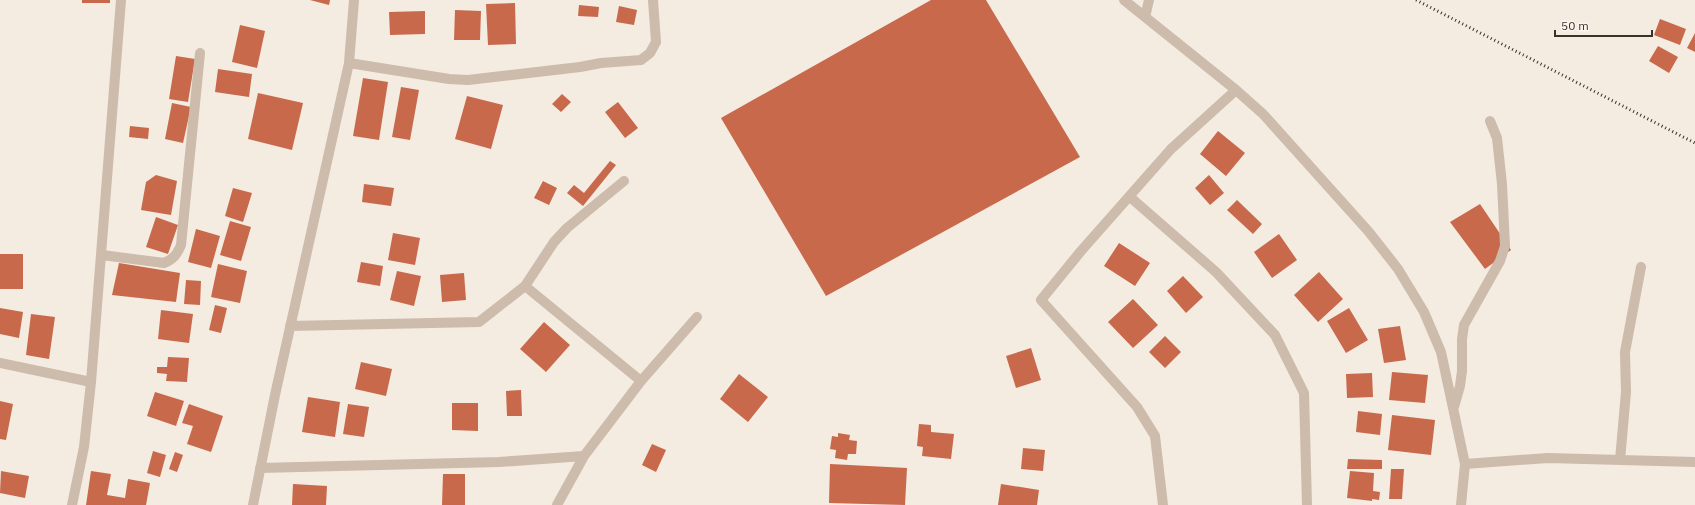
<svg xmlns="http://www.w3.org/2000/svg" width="1695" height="505" font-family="'IBM Plex Sans',sans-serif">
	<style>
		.building { fill: #c8694b }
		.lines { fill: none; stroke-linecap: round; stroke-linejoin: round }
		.street { stroke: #cdbbac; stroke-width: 10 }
		.rail { stroke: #3b302b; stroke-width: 3; stroke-dasharray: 1 3; stroke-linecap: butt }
	</style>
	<rect width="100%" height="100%" fill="#f4ebe1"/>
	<path class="building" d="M82,0h28v3h-28z
		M310,0h20l-1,5z
		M931,0h55l94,157 -254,139 -105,-178z
		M515,3l1,41 -28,1 -2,-41z
		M579,5l20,2 -1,10 -20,-1z
		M619,6l18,4 -3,15 -18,-3z
		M455,10l26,1 -1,29h-26z
		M425,11v23l-35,1 -1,-23z
		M1660,19l26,10 -6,16 -26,-10z
		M240,25l25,6 -8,37 -25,-6z
		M1695,33v19l-8,-4z
		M1658,46l20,11 -9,16 -20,-12z
		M176,56l19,3 -7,43 -19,-3z
		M218,69l34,5 -3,23 -34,-5z
		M363,78l25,4 -9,58 -26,-4z
		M401,87l18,3 -9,50 -18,-3z
		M258,93l45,10 -11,47 -44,-11z
		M562,94l9,8 -10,10 -9,-8z
		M467,96l36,9 -12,44 -36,-10z
		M618,102l20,26 -13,10 -20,-26z
		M172,103l19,4 -8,36 -18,-4z
		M130,126l19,2 -1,11 -19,-2z
		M1218,131l27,22 -19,23 -26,-22z
		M610,161l6,4 -33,41 -16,-13 7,-8 10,8z
		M156,175l21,6 -6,34 -30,-5 5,-28z
		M1209,175l15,18 -14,12 -15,-17z
		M543,181l14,7 -8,17 -15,-7z
		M364,184l30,4 -3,18 -29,-4z
		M233,188l19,5 -9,29 -18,-6z
		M1237,200l25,24 -9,10 -26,-24z
		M1480,204l31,46 -26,19 -35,-47z
		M156,217l22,8 -10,29 -22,-7z
		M230,221l21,6 -10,34 -21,-6z
		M196,229l24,7 -9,32 -23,-6z
		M393,233l27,5 -5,27 -27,-5z
		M1279,234l18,26 -25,18 -18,-26z
		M1119,243l31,20 -15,23 -31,-20z
		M0,254h23v35h-23z
		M361,262l22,4 -3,20 -23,-4z
		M119,263l61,10 -4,29 -64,-7z
		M218,264l29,7 -7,32 -29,-6z
		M397,271l24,5 -7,30 -24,-6z
		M1319,272l24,27 -25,23 -24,-27z
		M464,273l2,27 -24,2 -2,-27z
		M1183,276l20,21 -17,16 -19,-22z
		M186,280l15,1 -1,24 -16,-1z
		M1133,299l25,26 -25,23 -25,-26z
		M215,305l12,3 -6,25 -12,-3z
		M0,308l23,4 -4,26 -19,-4z
		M1349,308l19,32 -22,13 -19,-32z
		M161,310l32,4 -4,29 -31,-4z
		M31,314l24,3 -6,42 -23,-4z
		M544,322l26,23 -24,27 -26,-23z
		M1400,326l6,34 -22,3 -6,-34z
		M1165,336l16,16 -16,16 -16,-16z
		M1031,348l10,32 -25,8 -10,-32z
		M168,357l21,1 -2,24 -21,-1 1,-7 -10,-1v-6h10z
		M361,362l31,7 -6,27 -31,-7z
		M1392,372l36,3 -3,28 -36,-3z
		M1372,373l1,24 -26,1 -1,-24z
		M739,374l29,23 -20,25 -28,-23z
		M521,390l1,26h-15l-1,-25z
		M155,392l29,9 -8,25 -29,-10z
		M308,397l32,5 -5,35 -33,-5z
		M0,401l13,3 -7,36 -6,-1z
		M452,403h26v28l-26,-1z
		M189,404l34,12 -12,36 -24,-8 6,-18 -11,-3z
		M348,404l21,3 -5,30 -21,-3z
		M1358,411l24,3 -2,21 -24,-3z
		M1392,415l43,5 -4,35 -43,-5z
		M919,424l12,1v7l23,2 -3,25 -29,-3 1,-9 -6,-1z
		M838,433l12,2 -1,5 8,1 -1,13h-8l-1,6 -12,-2 1,-8 -6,-1 2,-13 6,1z
		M652,444l14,6 -10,22 -14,-7z
		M1023,448l22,2 -2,21 -22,-2z
		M153,451l13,4 -6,22 -13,-4z
		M175,452l8,3 -6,17 -8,-3z
		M1348,459l34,1v9h-35z
		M830,464l77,4 -2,37 -76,-2z
		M1391,469h13l-2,30h-13z
		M1,471l28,5 -4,22 -25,-5z
		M91,471l20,3 -4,21 18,3 3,-19 22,4 -4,22h-60z
		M1350,471l24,2 -1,18 7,1 -1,8 -7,-1v2l-25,-3z
		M443,474h22v31h-23z
		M293,484l34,2 -1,19h-34z
		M1001,484l38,6 -2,15h-39z"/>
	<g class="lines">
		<path class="street" d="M1124,0l112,90 27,24 106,118 29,37 26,43 17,40 24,112 -4,41
			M1145,17l4,-17
			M349,63l100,16 19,1 112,-13 21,-4 40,-3 9,-7 6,-11 -3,-42
			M1130,197l86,75 59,63 29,58 3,112
			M102,255l62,8c10,-4 13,-9 17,-18l19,-192
			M525,286l116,95
			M290,326l189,-4 46,-36 29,-44 13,-14 57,-47
			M0,363l91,19
			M1454,407l6,-21 2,-15v-32l2,-14 36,-64 5,-15 -3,-62 -5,-46 -7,-17
			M1620,460l6,-68 -1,-40 16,-85
			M1465,464l83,-6 147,4
			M260,468l239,-6 85,-6
			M72,505l12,-58 7,-65 30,-382
			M253,505l22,-110 74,-332 5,-63
			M557,505l27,-49 57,-75 56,-64
			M1163,505l-8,-69 -18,-29 -96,-107 40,-49 90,-102 65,-59"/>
		<path class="rail" d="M1416,0l279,143"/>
	</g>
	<path d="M1555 30v6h97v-6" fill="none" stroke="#3b302b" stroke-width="2"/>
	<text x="1561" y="30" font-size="12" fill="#3b302b" stroke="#fbf5ee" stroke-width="3" paint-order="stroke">50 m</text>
</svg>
